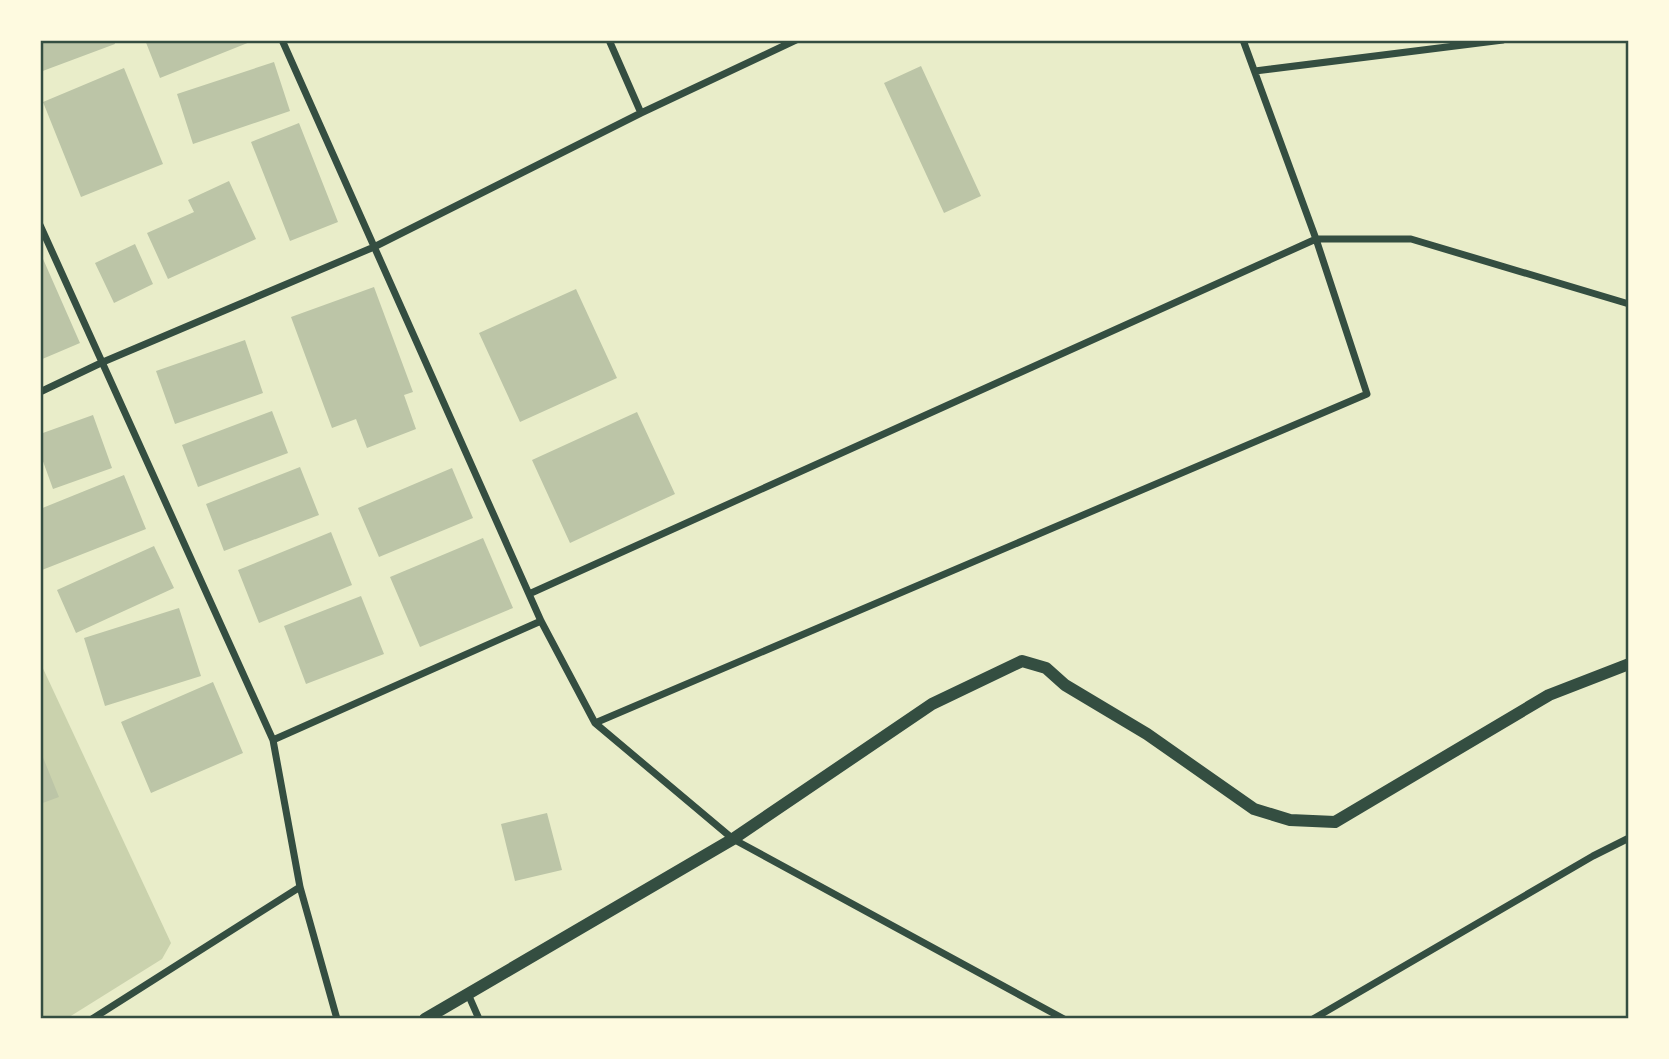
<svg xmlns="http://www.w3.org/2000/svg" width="1669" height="1059" font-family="'Roboto Condensed',sans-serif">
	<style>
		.green { fill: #cad2ad }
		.building { fill: #bcc5a7 }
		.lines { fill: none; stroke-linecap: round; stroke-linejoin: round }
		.minor { stroke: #344e41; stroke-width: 7 }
		.tertiary { stroke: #344e41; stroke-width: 12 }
		.neatline { fill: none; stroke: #344e41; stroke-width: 2.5 }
	</style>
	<rect width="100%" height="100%" fill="#e9edc9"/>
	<path class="green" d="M40,662l131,281 -9,16 -96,60h-26z"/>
	<path class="building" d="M40,40h74l1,4 -75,28z
		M145,40h110l-95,38z
		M274,62l16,49 -97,33 -16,-50z
		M921,66l60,130 -37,17 -60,-130z
		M124,68l39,96 -82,33 -38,-95z
		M299,123l39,99 -48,19 -39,-99z
		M229,181l27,58 -88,40 -21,-46 47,-21 -6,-12z
		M135,244l18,40 -39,19 -19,-40z
		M40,252l40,91 -40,17z
		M374,287l39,105 -9,3 12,34 -49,19 -11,-29 -24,9 -41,-111z
		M576,289l41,89 -97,44 -41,-89z
		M245,340l18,53 -88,31 -19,-53z
		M272,411l16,42 -90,34 -16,-42z
		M637,412l38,82 -105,49 -38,-83z
		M93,415l19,53 -59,21 -13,-36v-19z
		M300,467l19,48 -95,36 -18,-47z
		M452,468l21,50 -94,39 -21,-49z
		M124,475l22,54 -104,41 -2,-5v-56z
		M331,532l21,53 -93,38 -21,-53z
		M483,538l30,70 -93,39 -30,-70z
		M154,546l20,42 -98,45 -19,-43z
		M361,596l23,58 -78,30 -22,-58z
		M179,608l22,68 -96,30 -21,-68z
		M213,682l30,71 -92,40 -30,-71z
		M40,750l19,47 -19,7z
		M547,813l15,57 -47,11 -14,-57z"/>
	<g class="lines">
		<path class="minor" d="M282,40l259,581 54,102 138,116 331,180
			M609,40l32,73
			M1255,71l248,-31
			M40,225l233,515 27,147 37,132
			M40,392l63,-30 271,-115 267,-134 155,-73
			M529,594l787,-355h95l218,65
			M595,723l772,-329 -51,-155 -73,-199
			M273,740l268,-119
			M468,994l11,25
			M92,1019l208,-132
			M1313,1019l280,-163 36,-18"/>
		<path class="tertiary" d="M425,1019l308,-180 199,-135 90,-43 24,7 19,17 82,49 107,75 36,11 45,2 214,-127 80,-31"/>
	</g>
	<rect width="1669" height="1059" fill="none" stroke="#fefae0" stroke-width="84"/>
	<rect x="42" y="42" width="1585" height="975" class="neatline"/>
</svg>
